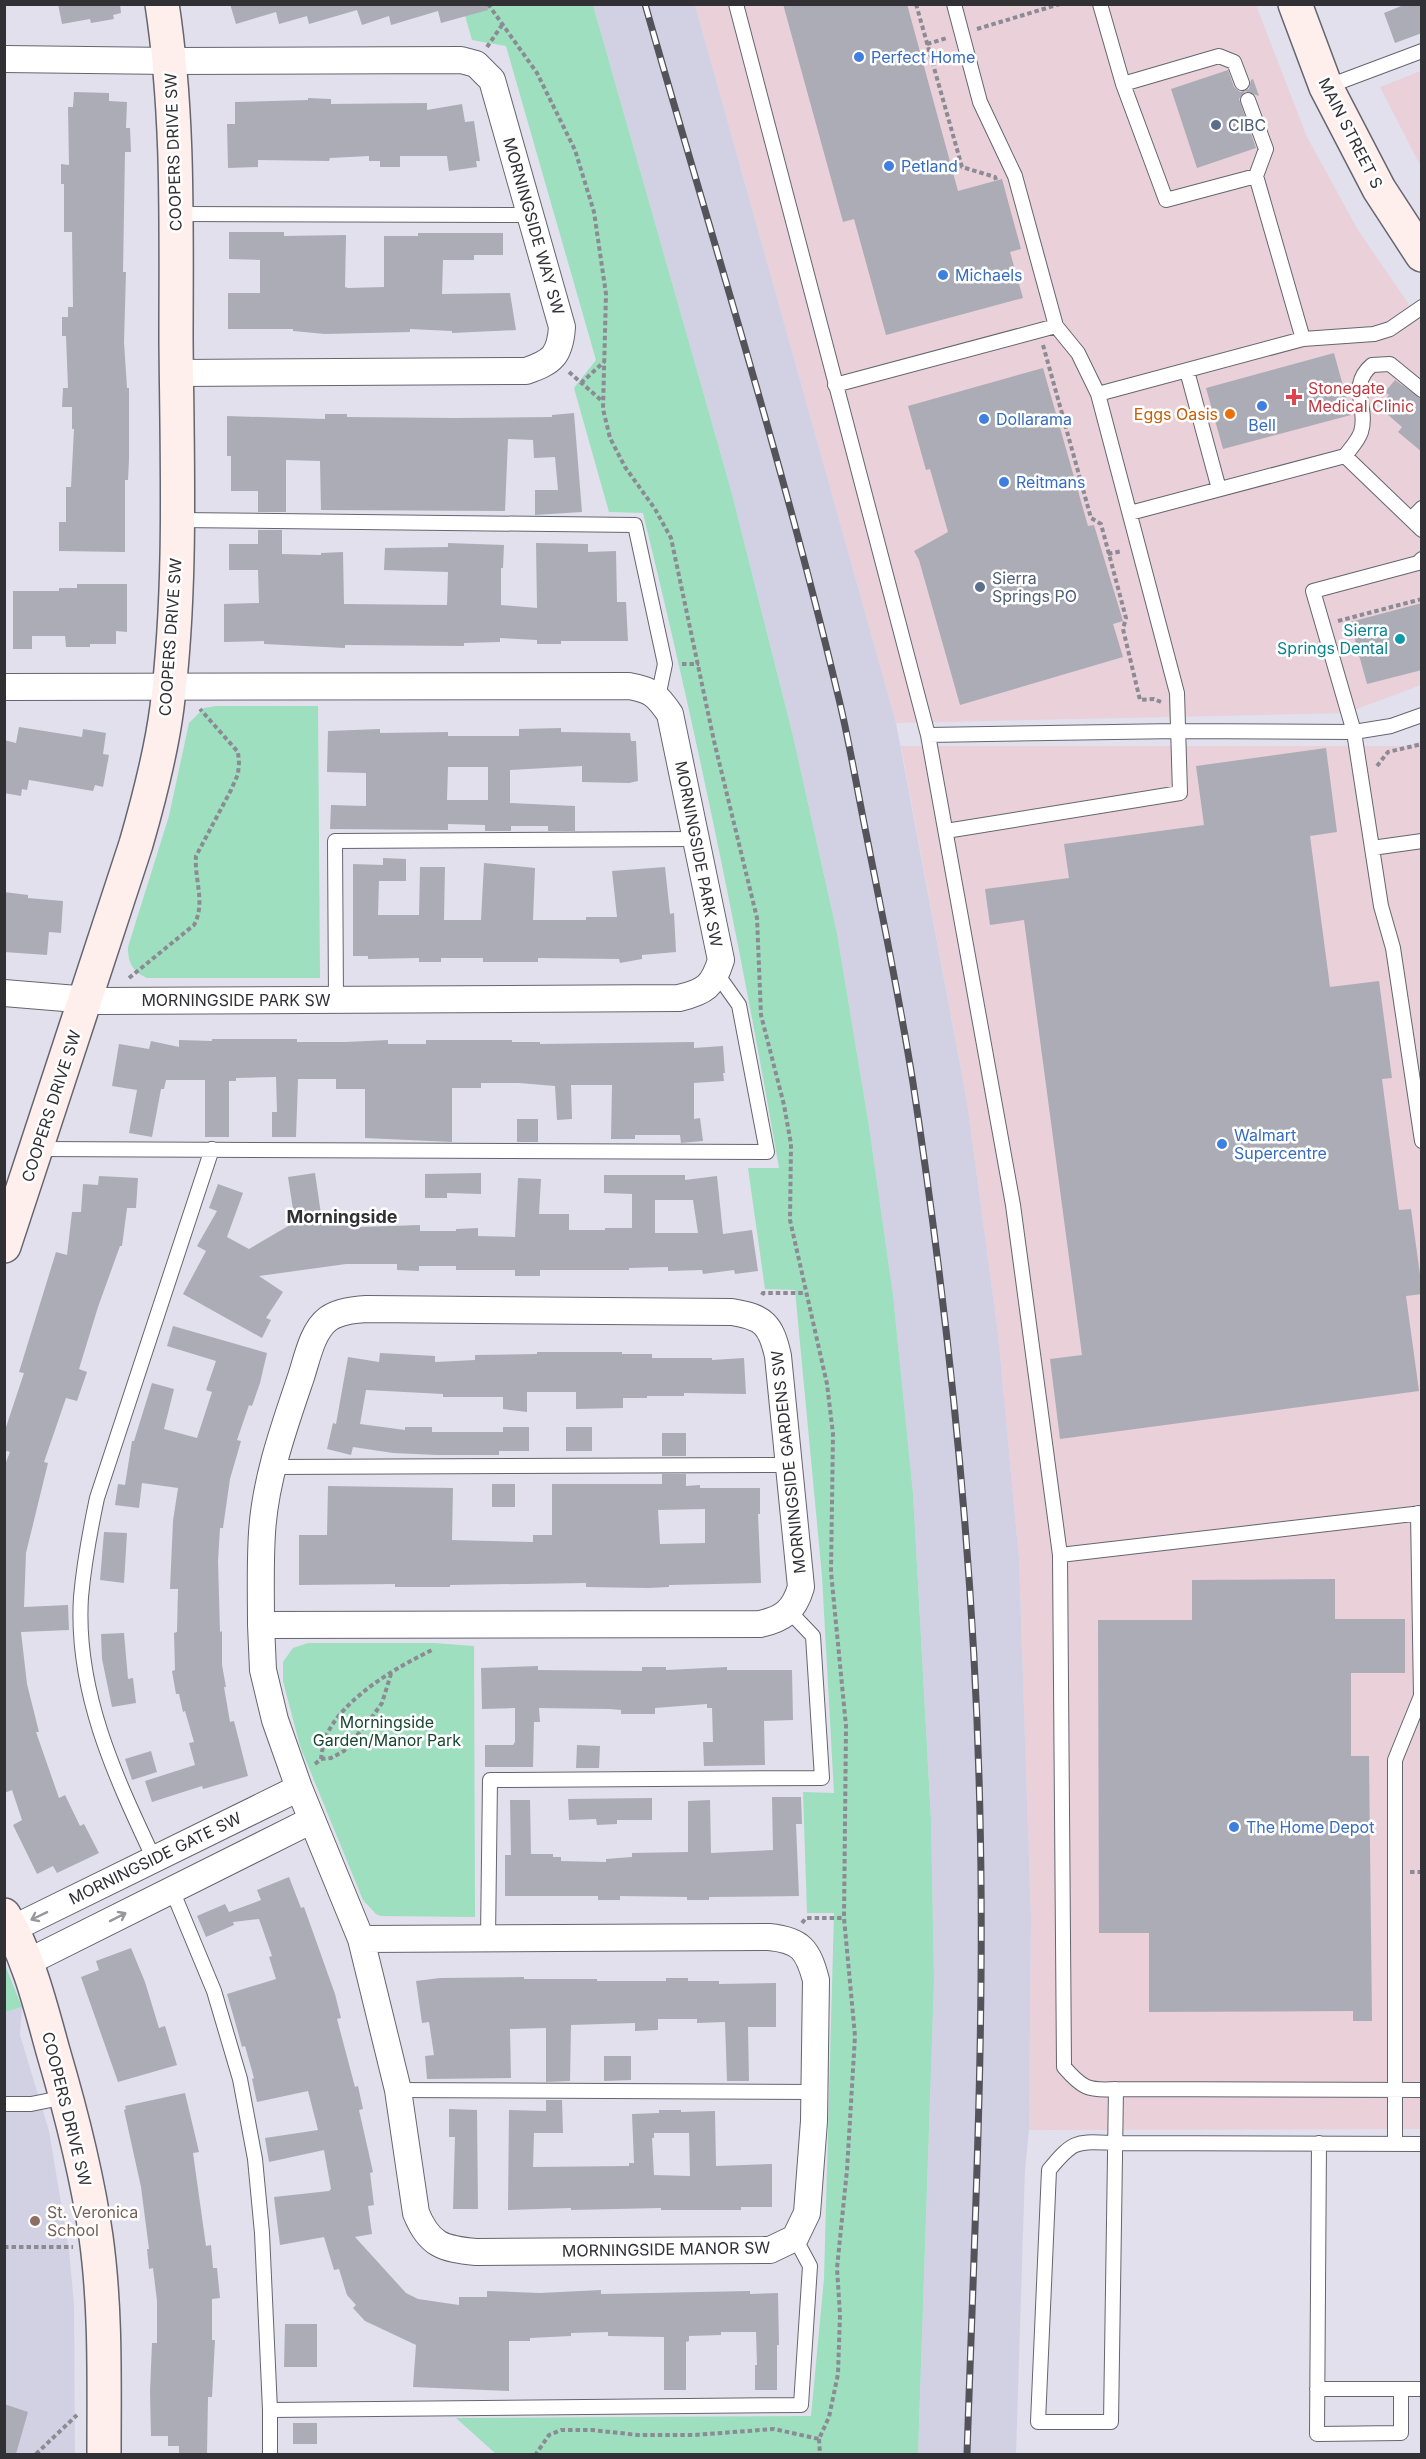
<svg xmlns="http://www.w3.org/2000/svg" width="1426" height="2459" font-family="Inter,sans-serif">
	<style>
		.commercial { fill: #e9d0d9 }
		.built { fill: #d2d1e4 }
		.green { fill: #9ddfbf }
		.building { fill: #acacb7; fill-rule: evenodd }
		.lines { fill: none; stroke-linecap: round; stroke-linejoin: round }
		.lane-casing { stroke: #65656f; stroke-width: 16 }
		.street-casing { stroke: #65656f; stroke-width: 28 }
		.secondary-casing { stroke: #65656f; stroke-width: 36 }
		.path { stroke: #8c8b94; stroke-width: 4; stroke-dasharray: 4.5 3; stroke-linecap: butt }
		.lane { stroke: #fff; stroke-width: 14 }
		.street { stroke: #fff; stroke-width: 26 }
		.secondary { stroke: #feefec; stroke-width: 33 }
		.rail-casing { stroke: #54535a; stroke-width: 7 }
		.rail { stroke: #fff; stroke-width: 4.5; stroke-dasharray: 14; stroke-linecap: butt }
		.oneway { stroke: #98989a }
		.shop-dot { fill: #3f7fe0; stroke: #fff; stroke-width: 2 }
		.service-dot { fill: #5c6f8a; stroke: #fff; stroke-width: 2 }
		.health-dot { fill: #e0444e; stroke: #fff; stroke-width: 2 }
		.food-dot { fill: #e8710a; stroke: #fff; stroke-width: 2 }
		.culture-dot { fill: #0f9aa8; stroke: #fff; stroke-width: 2 }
		.education-dot { fill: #8d6e63; stroke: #fff; stroke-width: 2 }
		.labels { text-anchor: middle; stroke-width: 5; stroke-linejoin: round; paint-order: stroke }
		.shop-label { font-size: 16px; fill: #366cbe; stroke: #fff; text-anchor: start }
		.service-label { font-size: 16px; fill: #4e5e75; stroke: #fff; text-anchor: start }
		.street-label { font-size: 16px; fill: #313035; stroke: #fff }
		.health-label { font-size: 16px; fill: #be3a42; stroke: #fff; text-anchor: start }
		.food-label { font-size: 16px; fill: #c56008; stroke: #fff; text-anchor: end }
		.culture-label { font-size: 16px; fill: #0d838f; stroke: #fff; text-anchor: end }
		.park-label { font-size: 16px; fill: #174734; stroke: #fff }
		.education-label { font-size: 16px; fill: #785e54; stroke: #fff; text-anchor: start }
		.neighbourhood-label { font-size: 18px; font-weight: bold; fill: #313035; stroke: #fff }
	</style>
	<rect width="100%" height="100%" fill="#e1e0ec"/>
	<path class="commercial" d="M695,5h561l51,132 51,93 63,92v363l-75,28 -450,10z
		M1421,71v96l-41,-80z
		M1421,741v1388l-392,1 2,-212 -12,-359 -21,-225 -31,-232 -66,-356h508z"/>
	<path class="built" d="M593,5h102l201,718 71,379 31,232 21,225 12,359 -2,212 -4,40 -9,284h-98l16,-473 -3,-161 -18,-327 -20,-198 -24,-169 -32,-193 -44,-197 -62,-246z
		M22,2007l-2,28 29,96 20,119 5,55 1,149h-70l-1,-442z"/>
	<path class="green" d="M462,5h131l138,485 62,246 44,197 32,193 24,169 20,198 18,327 3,161 -16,473h-422l-40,-36 355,-2 13,-137 10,-366h-27l-4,-121 31,1 -12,-217 -27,-286 -30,-1 -17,-121h31c-38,-220 -83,-439 -136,-655l-34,-1 -35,-124 22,-28 -90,-314 -34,-6z
		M216,706h102l2,272h-173c-14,-6 -19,-15 -19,-31l41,-131 20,-93 15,-15z
		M308,1643h126l40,3 1,271 -94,-1 -5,-2 -13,-14 -63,-154 -17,-65v-19l10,-14z
		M5,1965l17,42 -17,5h-1z"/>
	<path class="building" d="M58,4h62l1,9 -8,2 1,4 -23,4 -1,-4 -28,5z
		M230,4h257l1,6 -47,13 -3,-12 -47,14 -2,-9 -27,9 -5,-15 -48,14 -2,-8 -28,8 -3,-12 -40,12z
		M783,4h124l51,187 44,-12 19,70 -11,3 13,46 -137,37 -32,-116 -11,3z
		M1406,4h16v29l-27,10 -11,-30z
		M1228,70l6,17 6,5 9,-3 2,-9 2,-1 6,17 -14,-5 -6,8 17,49 -59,20 -26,-79z
		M74,92l35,1v8l18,1 -1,26h4l1,24h-6l-2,120h3l-2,70 3,46h2v71l-1,21h-3v72l-66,-1v-29h7v-35h5l3,-58h-2v-22h-10l1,-19h5l-2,-52h-4v-19h6v-10h5l-1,-75h-8v-48h-3v-20l8,1 -1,-58h5z
		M308,98l23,1v5l96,-1v7l35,-6 3,18 9,-1 6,40h-4l1,6 -28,4 -2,-15h-47v11h-20v-6h-11v-5l-39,2 -1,3 -71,-1v7l-30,1 -1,-44h8v-22l73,-2z
		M229,232h55v4l62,-1 -1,52 3,1 36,-1v-51h34v-3h85v22h-29v5h-31l-1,34 68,-1 6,37 -64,3v-2l-42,-2v3l-85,2 -32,-3v-2h-65v-36h32v-33l-31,-1z
		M1334,353l17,62 -128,34 -17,-61z
		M1043,368l45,158 6,-1 29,96 -10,3 10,33 -163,48 -41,-145 -5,-9 34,-19 -18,-63 -4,1 -18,-64z
		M1395,380l27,19v53l-24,-20 4,-5 -23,-20 10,-12 -4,-3z
		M574,413l8,99 -47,3v-25h23l-3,-33 -21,1 -1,-18 -25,-1 -3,72 -184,-1 -1,-49 -34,-1v52h-28v-21h-27v-35h-4v-40l98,3v-5h22v3l108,1 97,-1v-2z
		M258,530h24v24l39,1v-2l22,-1 1,52h2l101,1 1,-33 -64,-2 1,-22 63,-1v-4l56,2 -1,23h-2v37l36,3 -1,-65 52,1v8l28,-1 1,51h9l2,39h-67v3h-24v-4l-37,-2v4l-36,1v3l-119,-1v3l-81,-4v-3l-40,1v-38l35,-1 -1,-33h-29v-26h29z
		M77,584h50v48l-11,-1v13h-26v3h-24l-1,-11h-33v13h-19v-58h46v-3h18z
		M1422,603v67l-55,14 -17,-62z
		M19,727l63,10 1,-8 23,4 -3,21 6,1 -6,32 -8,-2 -2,6 -64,-11 -2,10 -5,-1 -1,7 -17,-3v-53l12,3z
		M561,728v4l69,1 1,8h5l2,40 -9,2 -47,-1v-16l-72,4v33l65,3v25h-27v-5h-37v5h-26v-6l-37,-1v6l-118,-1 1,-24 35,1v-33l-39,-1 1,-41 52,-2v4l68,-1v4h71v-7zM448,767h40v33h-41z
		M1326,748l11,84 -27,4 20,151 49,-6 13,97 -10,1 17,131 12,-1 11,80v5l-16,2 13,95 -359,48 -10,-80 32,-4 -58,-435 -34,5 -5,-36 84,-11 -5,-34 140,-19 -8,-59z
		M383,858l23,1v22h-27l-1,34h41l1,-48h25l-1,53h37l3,-57 51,5 -2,52h53v-3h31l-5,-46 53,-4 5,47 4,-1 2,39 -34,3v4l-22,4 -1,-4 -81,-1v4h-55v-4h-42v4h-22v-4l-51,1v-3h-15v-92l30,1z
		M4,892l24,3v3l35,3 -2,32 -12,-1 -2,23 -43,-3z
		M212,1039h85v3h48l43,-2v4h38v-4h86v2h28v2l154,-2v6l29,-2 2,27h-2l1,8 -30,2v36l6,-1 3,23 -22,2 -1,-8h-45v4h-24l1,-54h-41l1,34 -15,1 -2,-34 -36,-3h-38v5h-29v54l-87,-4v-49h-29v-10h-38l-2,58h-24v-25h5l-1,-35 -40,1v3h-7v56h-24v-57h-39l-2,9h-3l-9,48 -23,-4 8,-43 -25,-4 7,-42 30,5 2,-8 28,6v-7l33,1z
		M517,1119h21v23h-21z
		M315,1173l7,48 37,1v5l61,-2v6h36v-2l22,-1v8l37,1 3,-59 23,1 -2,35h30v16h36v-2h27v-34l-28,-1v-18h81v5l32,-4 6,58 29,-4 6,41 -23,3 -1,-4 -31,4 -1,-4 -34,1v-4l-39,1v2h-89v6h-25v-6h-59v-4h-37v5l-22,-1v-6h-51l-87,12 24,16 -17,26 5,2 -9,18 -79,-44 23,-43 -9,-5 20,-35 -8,-3 9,-24 25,9 -16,44 22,12 46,-27 -7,-45zM655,1200h38l5,33h-43z
		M481,1173v21l-34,-1v5h-22v-24z
		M99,1176l39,2 -2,30h-9l-5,38h-2l-22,61 -19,62 8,3 -10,29 -11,-3 -22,64 4,1 -22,90 -2,54 44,-2 1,25 -48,2 6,52 12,48h-3l23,66 6,-3 15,31 4,-2 15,29 -42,20 -4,-7 -16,8 -24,-49 9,-5 -10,-30 -8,3v-326l6,-15 -6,-2v-17l20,-60 -5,-1 37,-120 11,3 5,-43h9l2,-28 15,1z
		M173,1326l94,27 -7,30 -8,23 -3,-1 -12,35 4,1 -11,38 -7,49h-3l-2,33 2,71 2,-1v34l4,22h-2l6,35 4,-1 14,55 -45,13 -1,-3 -50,16 -7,-21 50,-16 -6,-22 5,-1 -9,-31 -2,1 -4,-18h-3l-4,-23 3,-1 -1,-37 3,-1 1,-43h-8l3,-68 5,-33 -36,-5 -3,25 -24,-3 3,-21 7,1 7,-44h2l18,-58 22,6 -10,40 33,9 15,-46 -6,-2 10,-29 -49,-15z
		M537,1352h85v2h30v4h60v2l32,-2 2,36 -62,-1v3h-37v2h-24v10l-47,1v-17h-49v20l-24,-3v-12h-60v-3l-77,-4 -6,34 45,6v-3h27v5h71v-5h26v24h-30v4h-62l-44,-2 -40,-6 -2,8 -24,-6 6,-26 3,1 12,-67 31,5 1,-9 55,3v6l40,-2v-5l62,-1z
		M566,1427h26v24h-26z
		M662,1433h24v23h-24z
		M662,1474h24v12l14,-1v3h60v26h-2l3,69 -92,2v2l-21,1 -62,-1v-4l-136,2v2h-55v-3l-96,1v-50h28l1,-49 125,2 -1,52 81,2v-7h19v-51h110zM705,1509v34l-45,1 -2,-34z
		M492,1484h23v23h-23z
		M104,1532l23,1 -3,50 -24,-3z
		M1335,1579v40h70v54h-54v83h18l3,265h-19v-10l-204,1v-79h-50l-1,-313h94v-40z
		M124,1633l4,46 5,-1 3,25 -24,4 -10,-48 -1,-25z
		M538,1666v4l104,1v-4h24v3l61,-3v3h65l1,50 -29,1 1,44 -61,1 -1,-24h10l-1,-34h-5v-4l-52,4v6h-34v-4l-11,-1 -71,-1 1,14h-6l-1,45h-48v-22h28l2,-3v-34l-33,1 -1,-41z
		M577,1745l23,1 -1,22h-23z
		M151,1751l6,21 -25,8 -7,-21z
		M772,1797h29l1,27h-6l3,72 -90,1v3h-22v-3l-67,-1v4h-22v-4h-93v-41h6l-1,-55h20l1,54h22v3h8v4l45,1v-3l26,-2v-4l56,-1v-51l22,-1 1,53 62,-3z
		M652,1798v22h-35v4l-20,1 -1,-6 -27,1 -1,-21z
		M289,1877l12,31 3,-1 31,87 6,24 -4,1 18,68 3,-1 5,23 -4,1 14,62 -3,1 4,32 -6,1 4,28 -17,3 51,56 12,6 41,6v-8h28v-6l53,2 61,-3v4l149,-3v3l28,-1 1,52h-2v45h-22v-25h2l-1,-33h-35v3l-32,1v5l-3,1v48h-22v-53l-56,-1v-4l-37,1v3l-41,2v3h-21v50l-96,-4 3,-42 -51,-24 -12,-13 3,-3 -9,-10 -8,-26 -5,1 -10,-33 -44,8 -6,-48 55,-6 2,-2 -7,-39 -55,12 -4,-24 53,-8 -10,-39 -51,11 -5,-23 2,-1 -9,-32 -3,1 -6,-22 -9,-31 49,-15 -7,-22 3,-1 -13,-37 -26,3 1,3 -28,12 -9,-21 28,-12 4,8 32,-12 -4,-10z
		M131,1948l14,34 14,46 6,-2 12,39 -59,17 -37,-105 18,-7 -3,-9z
		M524,1977v2h73v2h69v-3h22v3h31v3l57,-1v44h-28l1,54h-22l-2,-59 -28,1v-4h-39v11l-23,1v-8l-64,2 -1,56 -24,1v-54l-36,1 1,49 -84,1 -2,-23 9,-1 -5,-33 -7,1 -6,-42 24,-3z
		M604,2056h27v24l-27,1z
		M185,2093l14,59 -6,1 13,93 5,-1 2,23h4l3,30 -8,1v41h3l-3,57h-4l-1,57h-28v-8h-11v-10h-17l-1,-44 2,-49h5v-42l-4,-33 -4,1 -2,-20h2l-8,-62 -17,-77 2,-1 -1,-3z
		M546,2100h16l1,33h-29l-1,34 96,-1v-3h5l-2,-49 27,-1v-3h22v2l34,-1 1,55 56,-2v43h-31v3h-80v-2l-90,2v-2l-63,2 1,-100 37,1zM654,2133h35l1,43 -36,-1 -2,-37h2z
		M449,2109l28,1 1,99h-25l2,-72h-6z
		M285,2324h32v43h-33z
		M4,2404l24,8 -12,42h-12z
		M293,2423h24v21h-24z"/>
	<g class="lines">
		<defs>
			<path id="lane" d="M736,4l192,731 85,470 47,350
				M954,4l26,98 35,74 41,150 22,27 20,41
				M1100,4l23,80 43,116 90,-24 47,163
				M1123,84l96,-28 15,6 8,21
				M1326,87l96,-36
				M1248,100l18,49 -10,27
				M176,214l354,1
				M1187,371l32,118
				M835,385l221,-59
				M1345,456l77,74
				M1130,513l215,-57c5,-7 13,-15 16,-24 8,-25 -14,-46 11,-67l18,-1 32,26
				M1411,519l11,-11
				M176,520l459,5 30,139 -7,33
				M1422,559l-4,4 -105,28 41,141 27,174 12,42 29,193
				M928,735l250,-4 176,1 37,-6 31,-11
				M946,831l234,-38 -3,-100 -79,-299 205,-55 71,-5 16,-5 32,-22
				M1372,848l50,-7
				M336,999l-1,-158 361,-2
				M37,1149l730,3 -28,-147 -22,-31
				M274,1467l515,-2
				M1422,1513l-362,42 4,512c18,21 24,24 52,22l-5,333h-73l11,-252c26,-32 28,-28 68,-27l305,1
				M154,1859c-39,-83 -79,-168 -73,-262 3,-34 9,-66 16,-99l115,-349
				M172,1890l42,101 26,88 15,80 7,74 8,177 531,-5 9,-139 -15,-28
				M488,1938l2,-158 332,-2 -9,-142 -23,-24
				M1116,2089l306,1
				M398,2090l416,2
				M4,2104h27l35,-7
				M1319,2143l-2,291 84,-1v-44h21
				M1395,2144v-384l26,-64 -3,-183
				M1317,2389h84
				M270,2410v44"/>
			<path id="street" d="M4,59l167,2 290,-1 15,4 16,16 70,247c-2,29 -10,35 -36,44l-349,2
				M4,687l625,-1c23,4 28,9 41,28l51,246c-8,26 -16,32 -42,38l-578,3 -97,-8
				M367,1309l365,3c32,5 39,13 46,44l23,231c-7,24 -18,32 -41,37l-499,1c0,-31 -1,-62 1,-92 3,-53 22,-106 39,-156 6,-18 11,-46 27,-58 11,-8 26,-9 39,-10z
				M261,1625l2,45 12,50 24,68 62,151
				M12,1929l287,-141
				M769,1937c32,3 39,13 47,43l-2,141 -7,92 -12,25 -25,12 -294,2c-33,-3 -47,-7 -60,-39l-18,-123 -37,-151z
				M28,1962l284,-142"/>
			<path id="secondary" d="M1295,4l31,83 53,102 43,66
				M4,1246l132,-402c13,-45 25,-90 31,-137 15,-121 10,-246 9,-367 0,-112 3,-225 -14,-336
				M4,1915c25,43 36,89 49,136 18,61 34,123 43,186 10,72 8,145 8,217"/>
		</defs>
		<use href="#lane" class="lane-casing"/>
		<use href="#street" class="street-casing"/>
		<use href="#secondary" class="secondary-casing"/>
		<path class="path" d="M488,4l49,69 38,77 19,62 12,82 -3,115 7,29 15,29 30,42 16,29 43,203 43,177 4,97 23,90 7,39 -1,76 37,164 6,50 -2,138 15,154 -2,192 11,118 -8,134 -10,98 3,47 -2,59 -9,43 -10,22 -45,-10 -80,6h-56l-46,-5h-31l-12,5 -13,19
			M916,4l46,163 33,10 1,3
			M977,29l83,-25
			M927,44l20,-6
			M487,47l15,-22
			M1043,345l48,173 10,6 25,94 -3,11 17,71 14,-1 7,3
			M569,372l33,29
			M581,383l23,-21
			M1108,554l14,-3
			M1338,621l84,-22
			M682,664h17
			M1377,766l11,-14 34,-8
			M129,978l65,-53c12,-22 0,-46 2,-69l35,-66 7,-16 1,-11 -1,-11 -38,-43
			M762,1295l1,-2h42
			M321,1759l10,-1 13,-7 28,-34 10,-14 9,-29
			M315,1764l6,-5c1,-7 2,-16 5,-23 18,-39 71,-69 108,-87
			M1410,1872h12
			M802,1923l4,-5h38
			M4,2247h69
			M819,2439l1,15
			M36,2454l41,-39"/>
		<use href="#lane" class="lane"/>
		<use href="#street" class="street"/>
		<use href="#secondary" class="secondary"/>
		<defs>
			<path id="rail" d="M645,4c65,228 137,456 192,687 12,48 20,98 30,147 16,81 33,163 46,245 37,243 62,489 67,734 5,213 -6,425 -13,637"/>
		</defs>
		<use href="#rail" class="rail-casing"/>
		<use href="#rail" class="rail"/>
	</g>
	<defs><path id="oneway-shaft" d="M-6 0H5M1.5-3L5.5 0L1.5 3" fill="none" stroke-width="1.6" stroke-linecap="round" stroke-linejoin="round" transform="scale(1.5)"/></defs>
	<g class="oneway">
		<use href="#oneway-shaft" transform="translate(39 1916) rotate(154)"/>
		<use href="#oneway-shaft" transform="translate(118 1917) rotate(-27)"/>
	</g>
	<g class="shop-dot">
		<circle cx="859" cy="57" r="6"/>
		<circle cx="889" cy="166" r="6"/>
		<circle cx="943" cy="275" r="6"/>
		<circle cx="1262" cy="406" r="6"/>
		<circle cx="984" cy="419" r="6"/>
		<circle cx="1004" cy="482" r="6"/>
		<circle cx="1222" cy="1144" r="6"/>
		<circle cx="1234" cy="1827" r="6"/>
	</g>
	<g class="service-dot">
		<circle cx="1216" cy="125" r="6"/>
		<circle cx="980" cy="587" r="6"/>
	</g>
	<path class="health-dot" d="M1291 388h6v6h6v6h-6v6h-6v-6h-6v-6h6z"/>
	<circle class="food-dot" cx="1230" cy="414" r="6"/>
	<circle class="culture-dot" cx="1400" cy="639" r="6"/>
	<circle class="education-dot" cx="35" cy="2221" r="6"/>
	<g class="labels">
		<g class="shop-label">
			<text x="871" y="63">Perfect Home</text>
			<text x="901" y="172">Petland</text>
			<text x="955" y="281">Michaels</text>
			<text x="996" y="425">Dollarama</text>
			<text x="1262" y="431" text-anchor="middle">Bell</text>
			<text x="1016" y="488">Reitmans</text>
			<text x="1234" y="1141">Walmart<tspan x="1234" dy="18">Supercentre</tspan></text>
			<text x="1246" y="1833">The Home Depot</text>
		</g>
		<g class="service-label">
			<text x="1228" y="131">CIBC</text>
			<text x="992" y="584">Sierra<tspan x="992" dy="18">Springs PO</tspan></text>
		</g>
		<g class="street-label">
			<text transform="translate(1351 133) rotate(63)" y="6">MAIN STREET S</text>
			<text transform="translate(173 152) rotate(-92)" y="6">COOPERS DRIVE SW</text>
			<text transform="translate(534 226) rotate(74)" y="6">MORNINGSIDE WAY SW</text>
			<text transform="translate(170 637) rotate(-86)" y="6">COOPERS DRIVE SW</text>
			<text transform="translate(699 854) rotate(79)" y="6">MORNINGSIDE PARK SW</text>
			<text x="236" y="1006">MORNINGSIDE PARK SW</text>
			<text transform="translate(51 1106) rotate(-72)" y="6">COOPERS DRIVE SW</text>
			<text transform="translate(788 1462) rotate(-96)" y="6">MORNINGSIDE GARDENS SW</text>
			<text transform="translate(155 1858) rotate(-26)" y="6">MORNINGSIDE GATE SW</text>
			<text transform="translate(67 2109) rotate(76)" y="6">COOPERS DRIVE SW</text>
			<text transform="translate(666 2249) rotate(-1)" y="6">MORNINGSIDE MANOR SW</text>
		</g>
		<g class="health-label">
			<text x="1308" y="394">Stonegate<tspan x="1308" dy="18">Medical Clinic</tspan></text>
		</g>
		<g class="food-label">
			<text x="1218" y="420">Eggs Oasis</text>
		</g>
		<g class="culture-label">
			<text x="1388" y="636">Sierra<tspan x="1388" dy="18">Springs Dental</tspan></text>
		</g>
		<g class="park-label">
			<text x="387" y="1728">Morningside<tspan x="387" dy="18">Garden/Manor Park</tspan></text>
		</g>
		<g class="education-label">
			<text x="47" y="2218">St. Veronica<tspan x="47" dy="18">School</tspan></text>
		</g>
		<g class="neighbourhood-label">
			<text x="342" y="1223">Morningside</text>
		</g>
	</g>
	<rect width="1426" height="2459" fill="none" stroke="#313035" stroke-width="12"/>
</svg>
